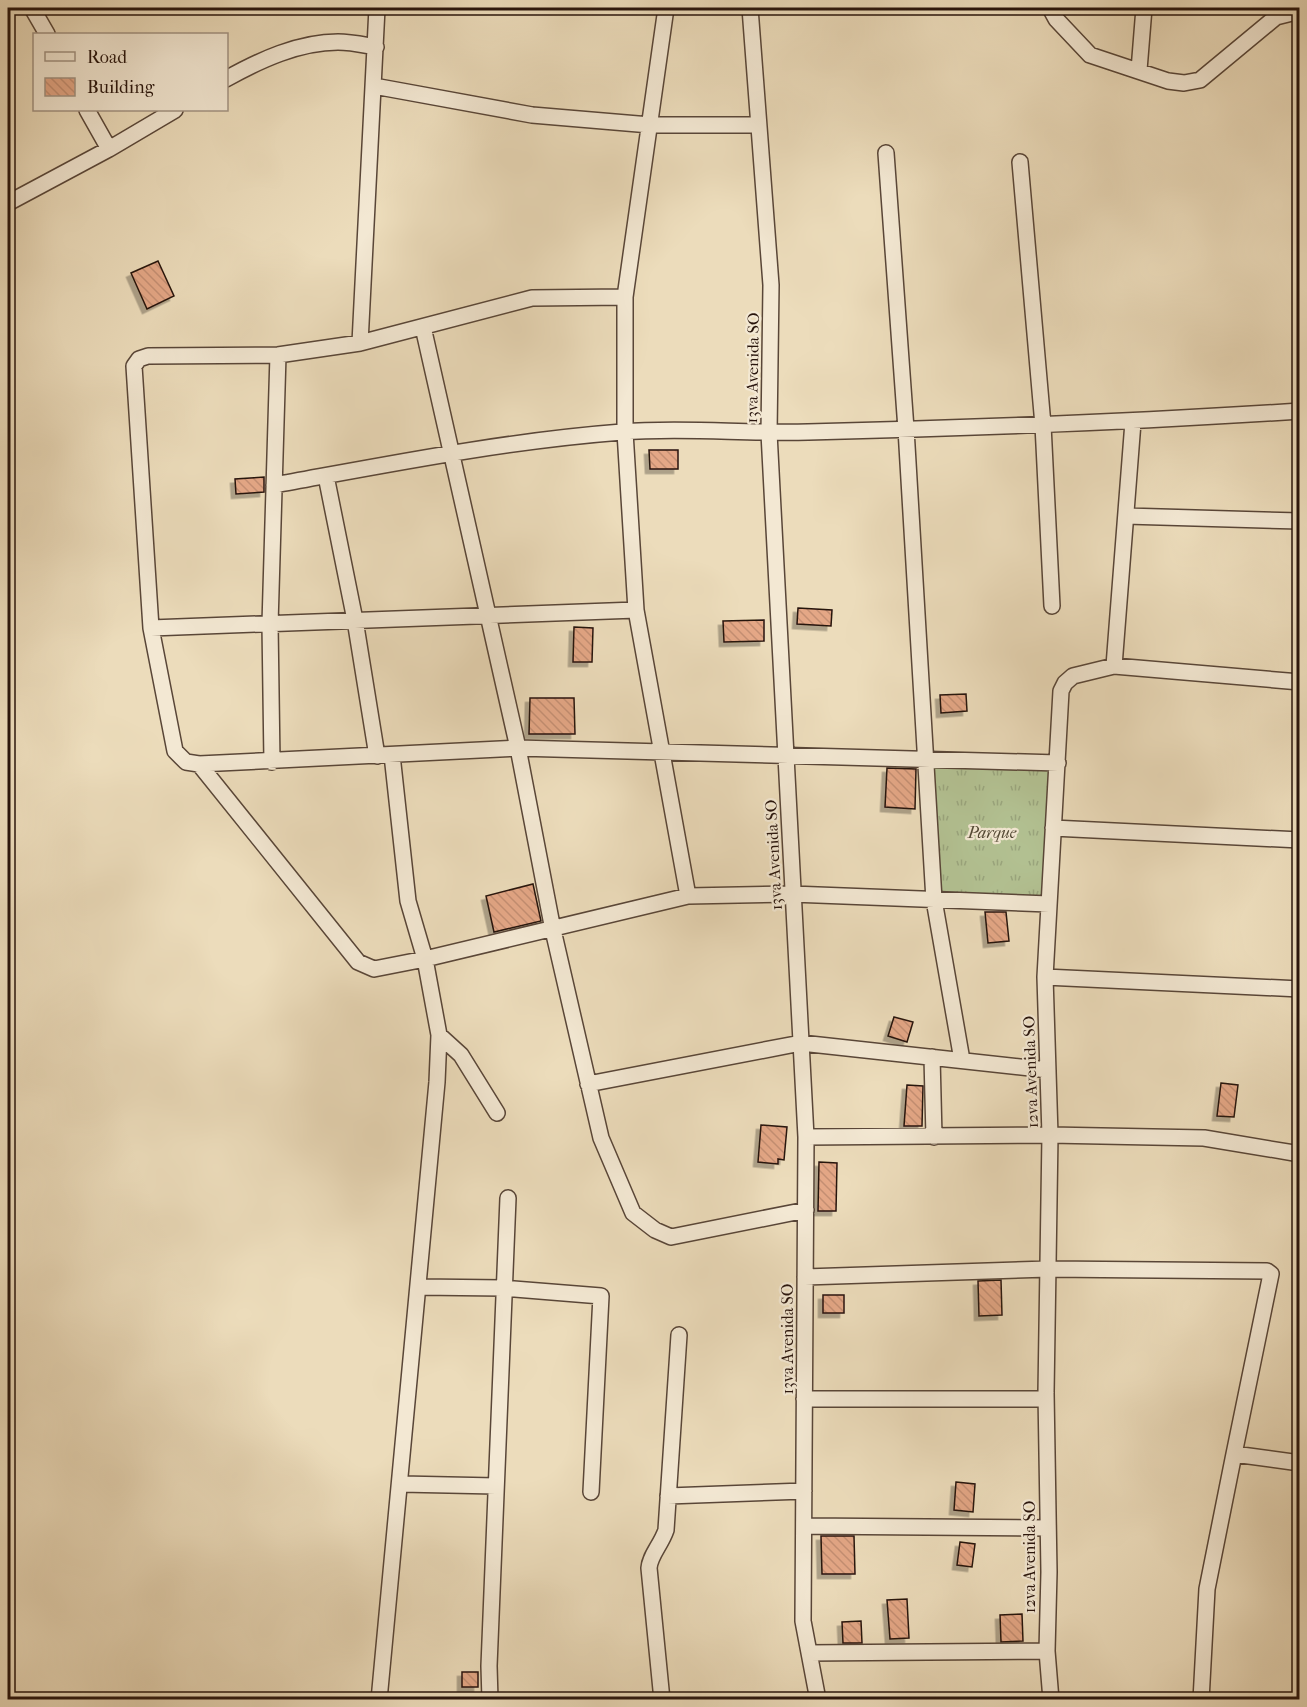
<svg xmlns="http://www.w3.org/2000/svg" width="1307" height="1707" font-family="'IM FELL French Canon',serif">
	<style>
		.grass { fill: url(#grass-tufts); stroke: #6e6b50; stroke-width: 1.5 }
		.building { fill: url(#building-back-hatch); stroke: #28140c; stroke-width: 1.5; filter: url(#shadow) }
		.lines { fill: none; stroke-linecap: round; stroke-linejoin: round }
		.minor-casing { stroke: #594638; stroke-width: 18 }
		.minor { stroke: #f3e8d3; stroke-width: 15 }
		.labels { text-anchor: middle; stroke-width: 4.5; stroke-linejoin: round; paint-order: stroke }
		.street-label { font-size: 16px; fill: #28140c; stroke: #f3e8d3 }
		.park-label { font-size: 16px; font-style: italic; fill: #524834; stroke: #f3e8d3 }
	</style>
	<defs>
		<pattern id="grass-tufts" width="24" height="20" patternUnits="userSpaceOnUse" patternTransform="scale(1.5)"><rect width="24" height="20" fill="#b3c293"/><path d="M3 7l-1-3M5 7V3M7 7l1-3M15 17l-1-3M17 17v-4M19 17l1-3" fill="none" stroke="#9aa67e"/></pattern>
		<pattern id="building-back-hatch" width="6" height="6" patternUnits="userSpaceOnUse" patternTransform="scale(1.5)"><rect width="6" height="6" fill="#e4a786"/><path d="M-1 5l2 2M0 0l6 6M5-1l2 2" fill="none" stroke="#c48f72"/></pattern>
		<filter id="shadow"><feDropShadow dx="-4.5" dy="4.5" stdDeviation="0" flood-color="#0004"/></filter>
	</defs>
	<rect width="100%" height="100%" fill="#ecdcbb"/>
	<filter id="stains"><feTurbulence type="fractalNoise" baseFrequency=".00333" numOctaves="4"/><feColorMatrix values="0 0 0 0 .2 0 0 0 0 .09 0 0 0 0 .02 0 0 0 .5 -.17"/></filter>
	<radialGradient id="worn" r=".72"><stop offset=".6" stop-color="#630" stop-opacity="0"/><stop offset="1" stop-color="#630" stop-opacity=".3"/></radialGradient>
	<path class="grass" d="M927,759l131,4 -9,141 -115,-4z"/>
	<path class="building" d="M158,261l16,35 -27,13 -16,-36z
		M649,450h29v19h-28z
		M264,477v15l-28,2 -1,-15z
		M798,608l34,2 -1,16 -34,-2z
		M764,620v21l-40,1 -1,-21z
		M574,627l19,1 -1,34h-19z
		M966,694l1,17 -26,2 -1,-18z
		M530,698h44l1,36h-46z
		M887,768l29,1 -1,40 -30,-2z
		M533,884l8,37 -47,11 -8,-36z
		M985,912h21l3,29 -21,2z
		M894,1017l19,5 -6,20 -19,-6z
		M1221,1083l17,2 -4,32 -17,-1z
		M907,1085l16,1 -1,40h-18z
		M761,1125l26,2 -3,33 -6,-1v5l-20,-2z
		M819,1162l18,1 -1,48h-18z
		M1001,1280l1,35 -23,1 -1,-35z
		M823,1295h21v18h-21z
		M956,1482l19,2 -2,28 -19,-2z
		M821,1536h33l1,38h-33z
		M960,1542l15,2 -3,23 -15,-2z
		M907,1599l2,39 -19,1 -3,-39z
		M1022,1614l1,27 -22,1 -1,-27z
		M861,1621l1,22h-19l-1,-21z
		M462,1672h16v15h-16z"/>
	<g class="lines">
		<defs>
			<path id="minor" d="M32,8l15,26
				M666,8l-41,289v135l11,178 52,286 104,-2 257,10
				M750,8l21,277 -2,148 37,704 -3,484 15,79
				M1050,8l6,11 34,36 78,26 16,2 16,-3 76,-63 24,-6
				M1139,70l5,-62
				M226,79c34,-19 73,-37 112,-37 13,0 26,3 38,5
				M374,86l158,29 118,10h108
				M109,149l66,-39
				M886,153l20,276 28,471 28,160
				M1020,162l23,263 9,181
				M8,203l101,-54 -22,-39
				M625,297l-93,1 -172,45 -82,12 -130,1 -9,3 -5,7 17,262 24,123 11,11 13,2 319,-16 540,15
				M423,327l95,421 35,182 48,208 32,75 22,17 16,7 135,-27
				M360,343l17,-335
				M326,476l29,144 22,136
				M274,485c116,-21 231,-44 348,-53 61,-5 125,2 186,0 164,-4 328,-10 492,-21
				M1126,516l174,5
				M151,628l485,-18
				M1114,666l19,-244
				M392,755l16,146 17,58 263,-63
				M272,762l-2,-138 8,-269
				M199,764l159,198 16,7 51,-10 14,76 -2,47 -58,618
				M1053,828l247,12
				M1045,977l255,12
				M439,1035l22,20 36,58
				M932,1057l2,80
				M588,1084l213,-41 247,27
				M806,1137l244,-2 154,3 96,16
				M805,1277l243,-8 219,2 4,3 -37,180
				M419,1287l84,1 98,8 -10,196
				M804,1399h242
				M401,1484l95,2
				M668,1496l136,-5
				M804,1526l244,2
				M809,1653l238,-2
				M490,1700l-1,-34 19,-468
				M662,1700l-13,-132c1,-13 12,-23 17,-38l13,-195
				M1051,1700l-4,-49 2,-79 -3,-179 4,-258 -5,-158 16,-286 4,-8 8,-7 41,-10 186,16
				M1201,1700l6,-111 27,-135 66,9"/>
		</defs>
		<use href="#minor" class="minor-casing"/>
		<use href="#minor" class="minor"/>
	</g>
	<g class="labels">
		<g class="street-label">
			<text transform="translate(752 368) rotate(-89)" y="6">13va Avenida SO</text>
			<text transform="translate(773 855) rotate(-93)" y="6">13va Avenida SO</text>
			<text transform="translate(1030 1072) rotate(-92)" y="6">12va Avenida SO</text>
			<text transform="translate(787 1339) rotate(-90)" y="6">13va Avenida SO</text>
			<text transform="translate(1029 1557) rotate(-90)" y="6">12va Avenida SO</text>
		</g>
		<g class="park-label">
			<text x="992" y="838">Parque</text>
		</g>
	</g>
	<rect width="1307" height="1707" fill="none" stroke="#ecdcbb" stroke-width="30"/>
	<rect x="9" y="9" width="1289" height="1689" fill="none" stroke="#28140c" stroke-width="3"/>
	<rect x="15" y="15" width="1277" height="1677" fill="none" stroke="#28140c" stroke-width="1.5"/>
	<rect x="33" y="33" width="195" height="78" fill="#f3e8d3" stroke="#a29383" stroke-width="1.5"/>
	<rect x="45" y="52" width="30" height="9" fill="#f3e8d3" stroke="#a29383" stroke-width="1.5"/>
	<text x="87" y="63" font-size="18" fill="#28140c">Road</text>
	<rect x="45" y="78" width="30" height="18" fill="url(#building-back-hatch)" stroke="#a29383" stroke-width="1.5"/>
	<text x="87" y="93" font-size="18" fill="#28140c">Building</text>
	<rect width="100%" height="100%" filter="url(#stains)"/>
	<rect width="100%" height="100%" fill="url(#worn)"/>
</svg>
